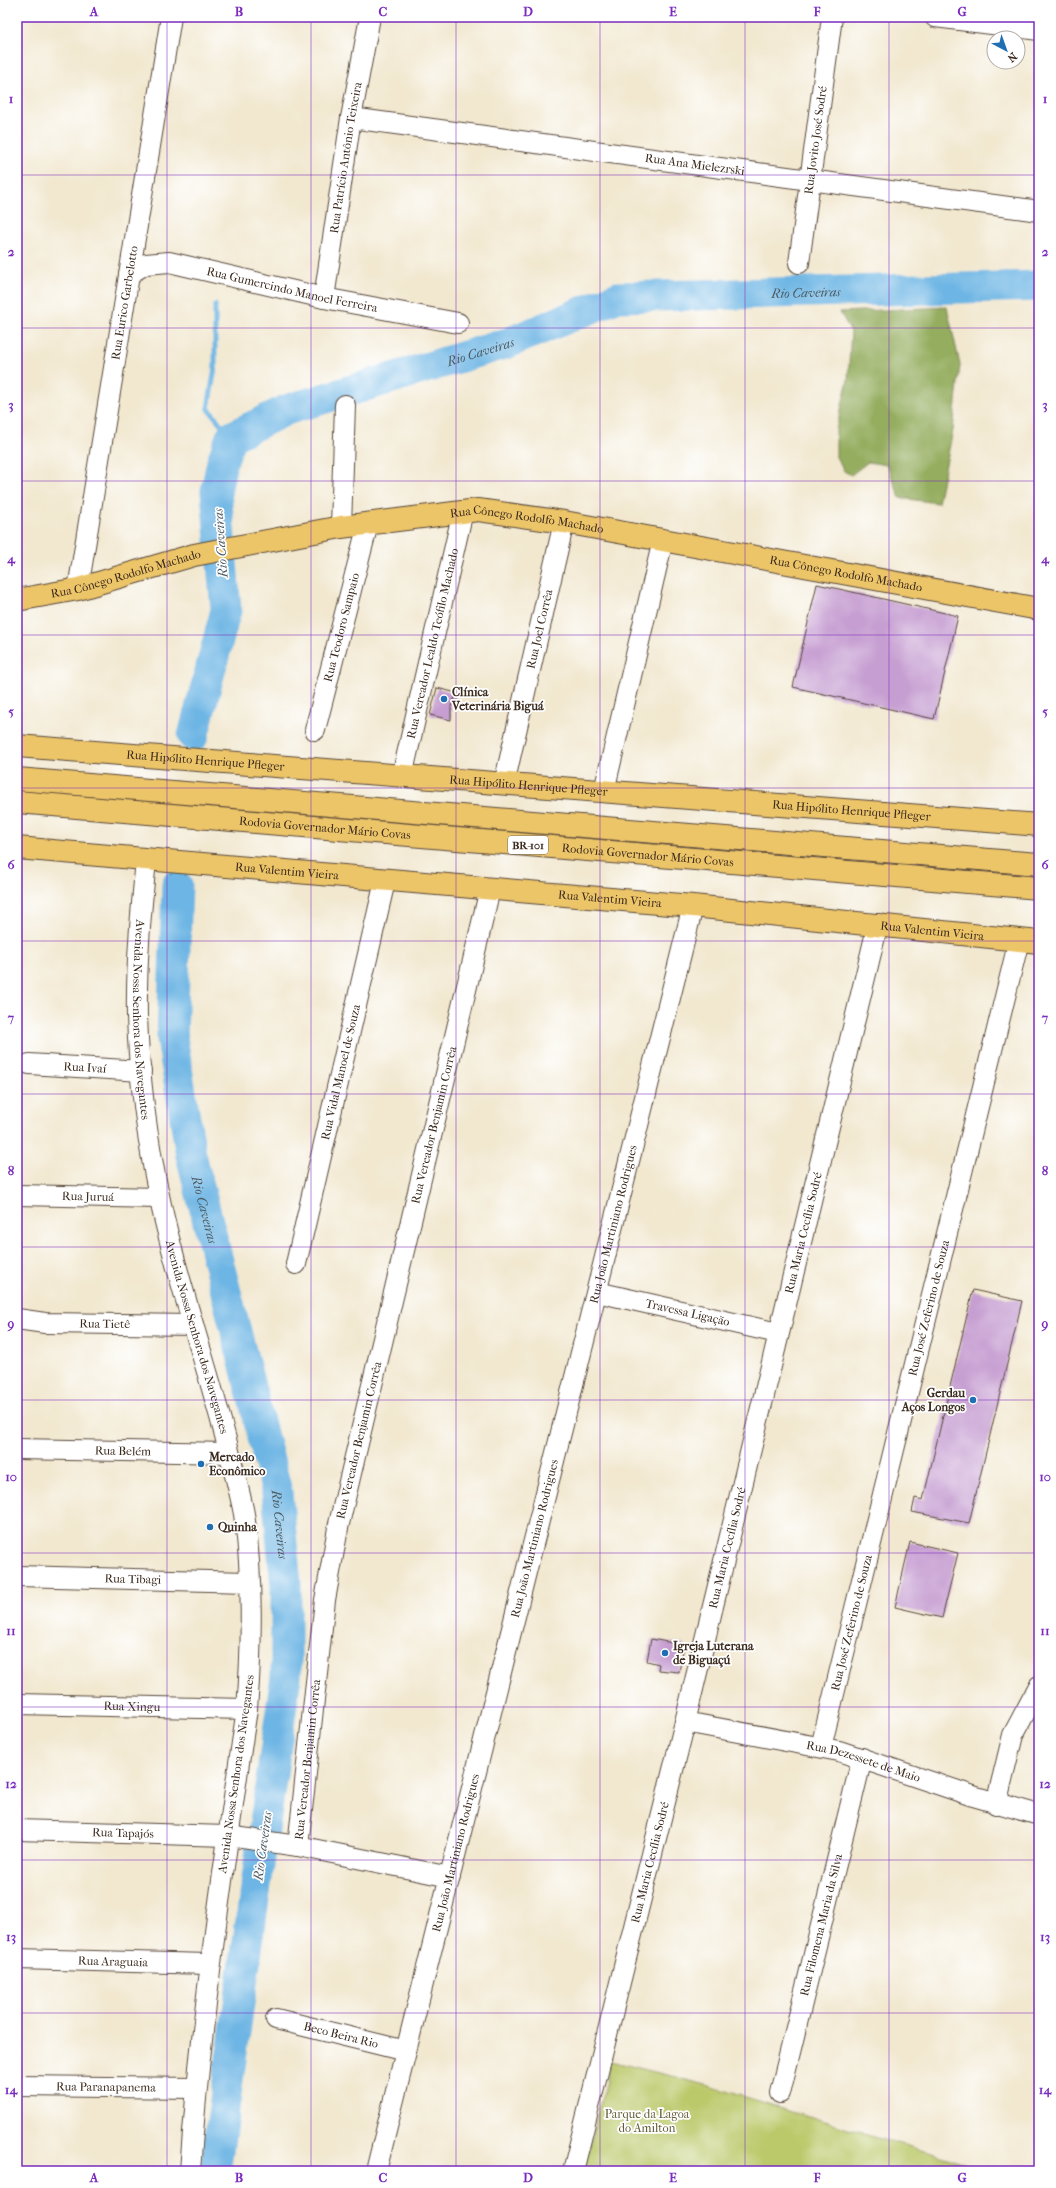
<svg xmlns="http://www.w3.org/2000/svg" width="1056" height="2188" font-family="'IM FELL French Canon',serif">
	<style>
		.green { fill: #bbc96a; stroke: #7b7a44 }
		.forest { fill: #94ad5e; stroke: #686c3e }
		.lines { fill: none; stroke-linecap: round; stroke-linejoin: round }
		.stream { stroke: #6db5e4; stroke-width: 5 }
		.river { stroke: #6db5e4; stroke-width: 31 }
		.building { fill: #c69ed1 }
		.minor-casing { stroke: #564639; stroke-width: 22 }
		.major-casing { stroke: #564639; stroke-width: 24 }
		.highway-casing { stroke: #564639; stroke-width: 24 }
		.minor { stroke: #fff; stroke-width: 20 }
		.major { stroke: #edc569; stroke-width: 22 }
		.highway { stroke: #edc569; stroke-width: 22 }
		.grid { fill: none; stroke: #7b2cbf; stroke-width: 1; stroke-opacity: 0.55 }
		.poi-dot { fill: #1f6fb2; stroke: #fff; stroke-width: 1.5 }
		.labels { text-anchor: middle; stroke-width: 3.5; stroke-linejoin: round; paint-order: stroke }
		.shield { fill: #fff; stroke: #766a62; stroke-width: 1 }
		.shield-label { font-size: 11px; font-weight: bold; fill: #3b2a1e }
		.street-label { font-size: 12px; fill: #3b2a1e; stroke: #fff }
		.poi-label { font-size: 12px; font-weight: bold; fill: #3b2a1e; stroke: #fff; text-anchor: start }
		.park-label { font-size: 12px; fill: #615a35; stroke: #fff }
		.water-label { font-size: 13px; font-style: italic; fill: #4c5b63; stroke: #fff }
		.neatline { fill: none; stroke: #7b2cbf; stroke-width: 1.5 }
		.grid-label { font-size: 13px; text-anchor: middle; font-weight: bold; fill: #7b2cbf }
	</style>
	<rect width="100%" height="100%" fill="#fff"/>
	<filter id="ink" filterUnits="userSpaceOnUse"><feTurbulence type="fractalNoise" baseFrequency=".025" numOctaves="2"/><feDisplacementMap in="SourceGraphic" scale="8" xChannelSelector="R" yChannelSelector="G"/><feConvolveMatrix kernelMatrix="1 2 1 2 8 2 1 2 1" color-interpolation-filters="sRGB"/></filter>
	<filter id="wash" filterUnits="userSpaceOnUse"><feTurbulence type="fractalNoise" baseFrequency=".012" numOctaves="4" result="noise"/><feDisplacementMap in="SourceGraphic" scale="16" xChannelSelector="R" yChannelSelector="G"/><feGaussianBlur stdDeviation="0.9" result="paint"/><feColorMatrix in="noise" values="0 0 0 0 0 0 0 0 0 0 0 0 0 0 0 0 0 1.4 0 .05"/><feComposite in="paint" operator="in"/></filter>
	<g filter="url(#wash)">
		<rect width="100%" height="100%" fill="#f2e8d0"/>
		<path class="green" d="M611,2061l95,24 284,86h-407z"/>
		<path class="forest" d="M947,307l13,58 -7,65 -15,73 -38,-5 -13,-33 -19,-3 -17,13 -7,-4 -8,-14v-27l12,-50 3,-48 -11,-20z"/>
		<g class="lines">
			<path class="stream" d="M215,305v63l-7,40 23,29"/>
			<g class="river">
				<path id="s1" d="M193,736l33,-126 -10,-119 6,-29 9,-25 55,-27 222,-67 110,-46 421,-11"/>
				<path id="s2" d="M177,885l-5,153 19,117 86,337 9,93v91l-71,495"/>
			</g>
		</g>
		<g id="blocks">
			<path class="building" d="M817,584l141,32 -24,103 -141,-32z
				M437,688l20,5 -6,13v14l-21,-5z
				M973,1290l49,11 -53,222 -57,-11 3,-14 8,2z
				M910,1542l48,11 -16,65 -47,-11z
				M651,1639l33,6 -5,27 -21,-2 1,-6 -12,-3z"/>
		</g>
	</g>
	<g filter="url(#ink)">
		<use href="#blocks" fill-opacity="0" stroke="#564639" stroke-width="1"/>
		<g class="lines">
			<defs>
				<g id="minor">
					<path d="M935,17l104,13"/>
					<path id="s3" d="M351,118l688,93"/>
					<path id="s4" d="M799,263l33,-246"/>
					<path id="s5" d="M129,274l17,-10 23,-2 155,36 134,25"/>
					<path id="s6" d="M324,298l27,-180 19,-101"/>
					<path d="M341,527l4,-122"/>
					<path id="s7" d="M78,589l93,-572"/>
					<path id="s8" d="M315,730l53,-206"/>
					<path id="s9" d="M402,776l61,-265"/>
					<path id="s10" d="M504,784l60,-262"/>
					<path d="M604,791l59,-251"/>
					<path id="s11" d="M146,860c-5,52 -10,104 -9,156 2,61 10,124 23,184 18,84 47,164 68,247 5,22 12,45 16,67 9,60 8,135 3,195 -23,154 -46,307 -57,462"/>
					<path id="s12" d="M29,1064l112,7"/>
					<path id="s13" d="M17,1195l142,3"/>
					<path id="s14" d="M296,1264l89,-383"/>
					<path id="s15" d="M597,1292l181,41"/>
					<path id="s16" d="M17,1319l28,4 148,2"/>
					<path id="s17" d="M17,1449l212,4"/>
					<path id="s18" d="M17,1576l231,6"/>
					<path id="s19" d="M17,1704l230,5"/>
					<path id="s20" d="M685,1722l154,29 134,45 66,19"/>
					<path id="s21" d="M821,1747l198,-807"/>
					<path d="M996,1804l17,-69 26,-49"/>
					<path id="s22" d="M17,1830l211,6 70,10"/>
					<path id="s23" d="M450,1877l-152,-31 27,-246 13,-72 152,-639"/>
					<path id="s24" d="M17,1959l192,5"/>
					<path id="s25" d="M276,2019l130,32"/>
					<path id="s26" d="M17,2086l179,2"/>
					<path id="s27" d="M780,2093l82,-335"/>
					<path id="s28" d="M376,2171l317,-1265"/>
					<path id="s29" d="M573,2171l112,-449 193,-798"/>
				</g>
				<g id="major">
					<path id="s30" d="M17,600l61,-11 116,-34 147,-28 137,-17 86,12 475,87"/>
					<path id="s31" d="M17,746l1022,79"/>
					<path id="s32" d="M17,848l676,58 346,36"/>
				</g>
				<g id="highway">
					<path d="M17,779l1022,85"/>
					<path id="s33" d="M17,802l1022,86"/>
				</g>
			</defs>
			<use href="#minor" class="minor-casing"/>
			<use href="#major" class="major-casing"/>
			<use href="#highway" class="highway-casing"/>
			<use href="#minor" class="minor"/>
			<use href="#major" class="major"/>
			<use href="#highway" class="highway"/>
		</g>
	</g>
	<path class="grid" d="M167,17v2154M311,17v2154M456,17v2154M600,17v2154M745,17v2154M889,17v2154M17,175h1022M17,328h1022M17,481h1022M17,635h1022M17,788h1022M17,941h1022M17,1094h1022M17,1247h1022M17,1400h1022M17,1553h1022M17,1707h1022M17,1860h1022M17,2013h1022"/>
	<g class="poi-dot">
		<circle cx="444" cy="699" r="4"/>
		<circle cx="973" cy="1400" r="4"/>
		<circle cx="201" cy="1464" r="4"/>
		<circle cx="210" cy="1527" r="4"/>
		<circle cx="665" cy="1653" r="4"/>
	</g>
	<g class="labels">
		<rect class="shield" x="508" y="836" width="40" height="18" rx="3"/>
		<g class="shield-label">
			<text x="528" y="849">BR-101</text>
		</g>
		<g class="street-label">
			<text dy="4" stroke="none"><textPath href="#s4" startOffset="124">Rua Jovito José Sodré</textPath></text>
			<text dy="4" stroke="none"><textPath href="#s6" startOffset="142">Rua Patrício Antônio Teixeira</textPath></text>
			<text dy="4" stroke="none"><textPath href="#s3" startOffset="347">Rua Ana Mielezrski</textPath></text>
			<text dy="4" stroke="none"><textPath href="#s5" startOffset="169">Rua Gumercindo Manoel Ferreira</textPath></text>
			<text dy="4" stroke="none"><textPath href="#s7" startOffset="290">Rua Eurico Garbelotto</textPath></text>
			<text dy="4" stroke="none"><textPath href="#s30" startOffset="520">Rua Cônego Rodolfo Machado</textPath></text>
			<text dy="4" stroke="none"><textPath href="#s30" startOffset="112">Rua Cônego Rodolfo Machado</textPath></text>
			<text dy="4" stroke="none"><textPath href="#s30" startOffset="844">Rua Cônego Rodolfo Machado</textPath></text>
			<text dy="4" stroke="none"><textPath href="#s8" startOffset="106">Rua Teodoro Sampaio</textPath></text>
			<text dy="4" stroke="none"><textPath href="#s10" startOffset="159">Rua Joel Corrêa</textPath></text>
			<text dy="4" stroke="none"><textPath href="#s9" startOffset="136">Rua Vereador Lealdo Teófilo Machado</textPath></text>
			<text dy="4" stroke="none"><textPath href="#s31" startOffset="189">Rua Hipólito Henrique Pfleger</textPath></text>
			<text dy="4" stroke="none"><textPath href="#s31" startOffset="513">Rua Hipólito Henrique Pfleger</textPath></text>
			<text dy="4" stroke="none"><textPath href="#s31" startOffset="837">Rua Hipólito Henrique Pfleger</textPath></text>
			<text dy="4" stroke="none"><textPath href="#s33" startOffset="309">Rodovia Governador Mário Covas</textPath></text>
			<text dy="4" stroke="none"><textPath href="#s33" startOffset="633">Rodovia Governador Mário Covas</textPath></text>
			<text dy="4" stroke="none"><textPath href="#s32" startOffset="271">Rua Valentim Vieira</textPath></text>
			<text dy="4" stroke="none"><textPath href="#s32" startOffset="595">Rua Valentim Vieira</textPath></text>
			<text dy="4" stroke="none"><textPath href="#s32" startOffset="919">Rua Valentim Vieira</textPath></text>
			<text dy="4" stroke="none"><textPath href="#s11" startOffset="160">Avenida Nossa Senhora dos Navegantes</textPath></text>
			<text dy="4" stroke="none"><textPath href="#s12" startOffset="56">Rua Ivaí</textPath></text>
			<text dy="4" stroke="none"><textPath href="#s14" startOffset="197">Rua Vidal Manoel de Souza</textPath></text>
			<text dy="4" stroke="none"><textPath href="#s23" startOffset="890">Rua Vereador Benjamin Corrêa</textPath></text>
			<text dy="4" stroke="none"><textPath href="#s13" startOffset="71">Rua Juruá</textPath></text>
			<text dy="4" stroke="none"><textPath href="#s28" startOffset="976">Rua João Martiniano Rodrigues</textPath></text>
			<text dy="4" stroke="none"><textPath href="#s29" startOffset="966">Rua Maria Cecília Sodré</textPath></text>
			<text dy="4" stroke="none"><textPath href="#s21" startOffset="452">Rua José Zeferino de Souza</textPath></text>
			<text dy="4" stroke="none"><textPath href="#s15" startOffset="93">Travessa Ligação</textPath></text>
			<text dy="4" stroke="none"><textPath href="#s16" startOffset="88">Rua Tietê</textPath></text>
			<text dy="4" stroke="none"><textPath href="#s11" startOffset="484">Avenida Nossa Senhora dos Navegantes</textPath></text>
			<text dy="4" stroke="none"><textPath href="#s23" startOffset="566">Rua Vereador Benjamin Corrêa</textPath></text>
			<text dy="4" stroke="none"><textPath href="#s17" startOffset="106">Rua Belém</textPath></text>
			<text dy="4" stroke="none"><textPath href="#s28" startOffset="652">Rua João Martiniano Rodrigues</textPath></text>
			<text dy="4" stroke="none"><textPath href="#s29" startOffset="642">Rua Maria Cecília Sodré</textPath></text>
			<text dy="4" stroke="none"><textPath href="#s18" startOffset="116">Rua Tibagi</textPath></text>
			<text dy="4" stroke="none"><textPath href="#s21" startOffset="128">Rua José Zeferino de Souza</textPath></text>
			<text dy="4" stroke="none"><textPath href="#s19" startOffset="115">Rua Xingu</textPath></text>
			<text dy="4" stroke="none"><textPath href="#s23" startOffset="242">Rua Vereador Benjamin Corrêa</textPath></text>
			<text dy="4" stroke="none"><textPath href="#s20" startOffset="183">Rua Dezessete de Maio</textPath></text>
			<text transform="translate(236 1774) rotate(-82)" y="4">Avenida Nossa Senhora dos Navegantes</text>
			<text dy="4" stroke="none"><textPath href="#s22" startOffset="106">Rua Tapajós</textPath></text>
			<text dy="4" stroke="none"><textPath href="#s28" startOffset="328">Rua João Martiniano Rodrigues</textPath></text>
			<text dy="4" stroke="none"><textPath href="#s29" startOffset="318">Rua Maria Cecília Sodré</textPath></text>
			<text dy="4" stroke="none"><textPath href="#s27" startOffset="173">Rua Filomena Maria da Silva</textPath></text>
			<text dy="4" stroke="none"><textPath href="#s24" startOffset="96">Rua Araguaia</textPath></text>
			<text dy="4" stroke="none"><textPath href="#s25" startOffset="67">Beco Beira Rio</textPath></text>
			<text dy="4" stroke="none"><textPath href="#s26" startOffset="89">Rua Paranapanema</textPath></text>
		</g>
		<g class="poi-label">
			<text x="452" y="696">Clínica<tspan x="452" dy="14">Veterinária Biguá</tspan></text>
			<text x="965" y="1397" text-anchor="end">Gerdau<tspan x="965" dy="14">Aços Longos</tspan></text>
			<text x="209" y="1461">Mercado<tspan x="209" dy="14">Econômico</tspan></text>
			<text x="218" y="1531">Quinha</text>
			<text x="673" y="1650">Igreja Luterana<tspan x="673" dy="14">de Biguaçú</tspan></text>
		</g>
		<g class="park-label">
			<text x="647" y="2118">Parque da Lagoa<tspan x="647" dy="14">do Amilton</tspan></text>
		</g>
		<g class="water-label">
			<text dy="5" stroke="none"><textPath href="#s1" startOffset="906">Rio Caveiras</textPath></text>
			<text dy="5" stroke="none"><textPath href="#s1" startOffset="570">Rio Caveiras</textPath></text>
			<text transform="translate(220 543) rotate(-94)" y="5">Rio Caveiras</text>
			<text dy="5" stroke="none"><textPath href="#s2" startOffset="328">Rio Caveiras</textPath></text>
			<text dy="5" stroke="none"><textPath href="#s2" startOffset="652">Rio Caveiras</textPath></text>
			<text transform="translate(262 1846) rotate(-82)" y="5">Rio Caveiras</text>
		</g>
	</g>
	<rect width="1056" height="2188" fill="none" stroke="#fff" stroke-width="44"/>
	<g transform="translate(1006 50) rotate(139)"><circle r="19" fill="#ffffff" stroke="#b1aaa5"/>
	<path d="M0-3L7 15L0 10L-7 15Z" fill="#1f6fb2"/>
	<text y="-6" font-size="11" font-weight="bold" text-anchor="middle" fill="#3b2a1e">N</text>
	</g>
	<rect x="22" y="22" width="1012" height="2144" class="neatline"/>
	<g class="grid-label">
		<text x="94" y="16">A</text>
		<text x="239" y="16">B</text>
		<text x="383" y="16">C</text>
		<text x="528" y="16">D</text>
		<text x="673" y="16">E</text>
		<text x="817" y="16">F</text>
		<text x="962" y="16">G</text>
		<text x="11" y="103">1</text>
		<text x="1045" y="103">1</text>
		<text x="11" y="256">2</text>
		<text x="1045" y="256">2</text>
		<text x="11" y="409">3</text>
		<text x="1045" y="409">3</text>
		<text x="11" y="563">4</text>
		<text x="1045" y="563">4</text>
		<text x="11" y="716">5</text>
		<text x="1045" y="716">5</text>
		<text x="11" y="869">6</text>
		<text x="1045" y="869">6</text>
		<text x="11" y="1022">7</text>
		<text x="1045" y="1022">7</text>
		<text x="11" y="1175">8</text>
		<text x="1045" y="1175">8</text>
		<text x="11" y="1328">9</text>
		<text x="1045" y="1328">9</text>
		<text x="11" y="1481">10</text>
		<text x="1045" y="1481">10</text>
		<text x="11" y="1635">11</text>
		<text x="1045" y="1635">11</text>
		<text x="11" y="1788">12</text>
		<text x="1045" y="1788">12</text>
		<text x="11" y="1941">13</text>
		<text x="1045" y="1941">13</text>
		<text x="11" y="2094">14</text>
		<text x="1045" y="2094">14</text>
		<text x="94" y="2182">A</text>
		<text x="239" y="2182">B</text>
		<text x="383" y="2182">C</text>
		<text x="528" y="2182">D</text>
		<text x="673" y="2182">E</text>
		<text x="817" y="2182">F</text>
		<text x="962" y="2182">G</text>
	</g>
</svg>
